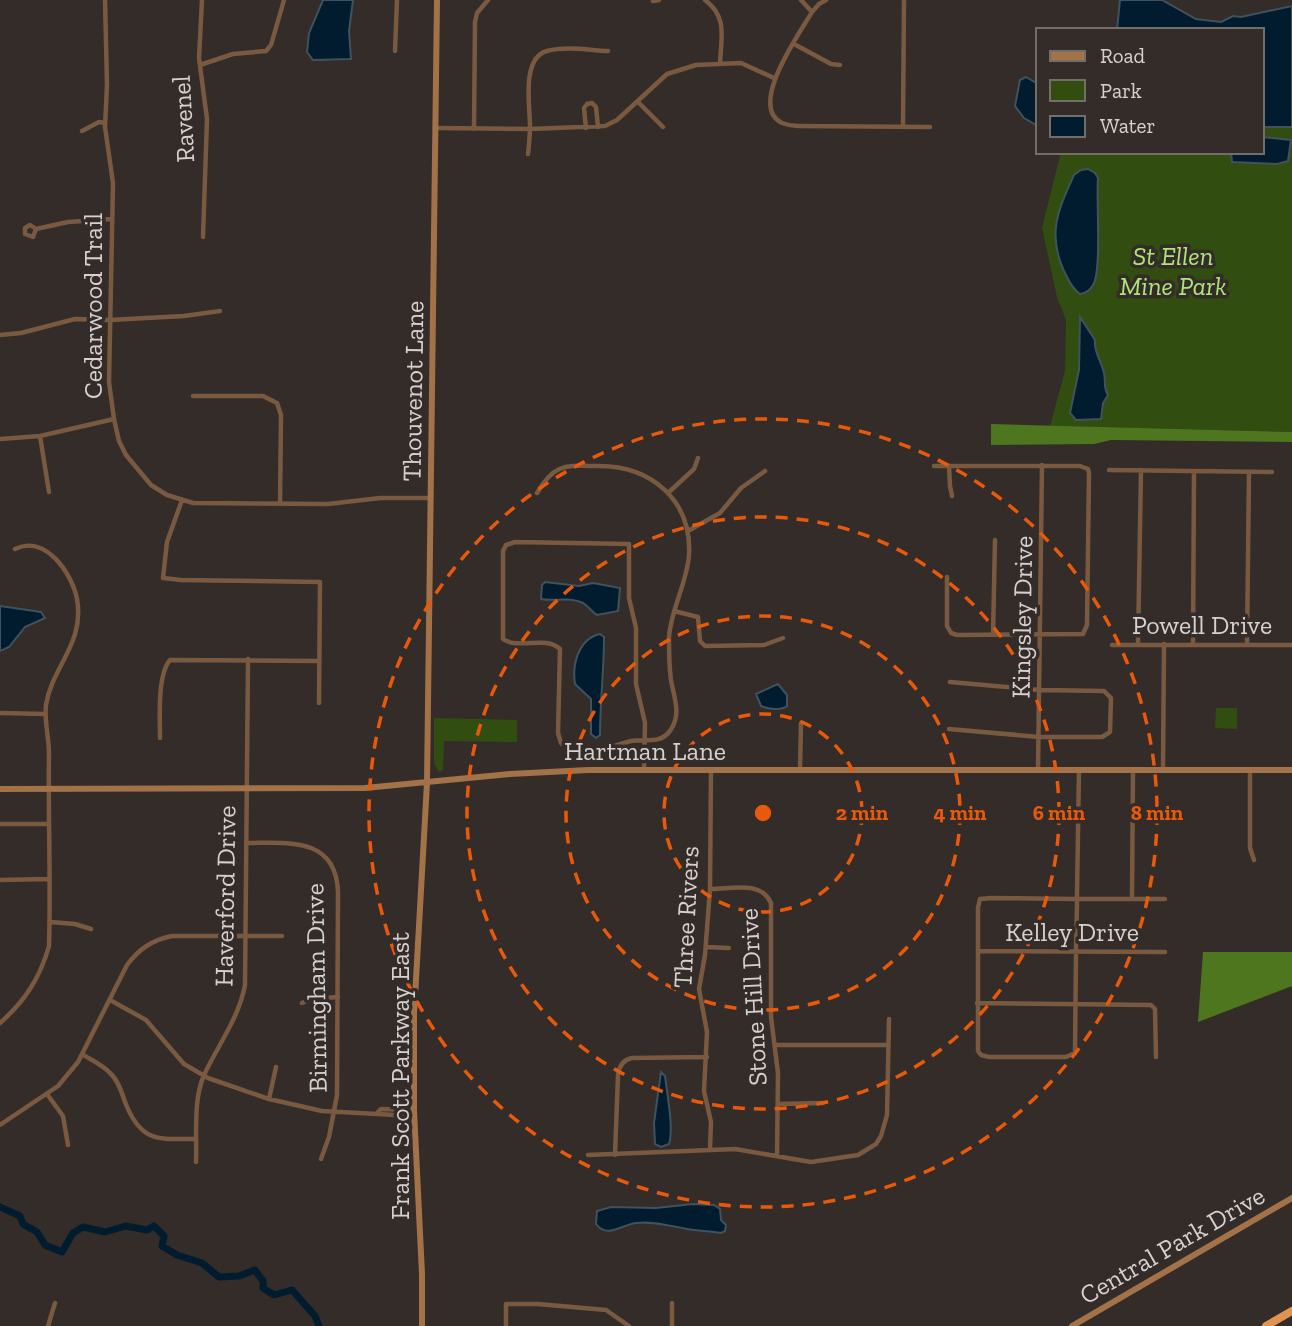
<svg xmlns="http://www.w3.org/2000/svg" width="1292" height="1326" font-family="'Zilla Slab',serif">
	<style>
		.green { fill: #314e10 }
		.forest { fill: #4d761e }
		.water { fill: #001c2e; stroke: #40525e; stroke-width: 2 }
		.lines { fill: none; stroke-linecap: round; stroke-linejoin: round }
		.river { stroke: #001c2e; stroke-width: 7 }
		.street { stroke: #795a41; stroke-width: 4.5 }
		.secondary { stroke: #a37248; stroke-width: 6 }
		.highway { stroke: #e19451; stroke-width: 8 }
		.ring { fill: none; stroke: #e8590c; stroke-width: 3.5; stroke-dasharray: 12 9 }
		.labels { text-anchor: middle; stroke-width: 7; stroke-linejoin: round; paint-order: stroke }
		.street-label { font-size: 26px; fill: #d6d1cf; stroke: #332c28 }
		.park-label { font-size: 26px; font-style: italic; fill: #ace676; stroke: #332c28 }
		.centre { fill: #e8590c; stroke: #332c28; stroke-width: 3.5 }
		.ring-label { font-size: 21px; text-anchor: middle; font-weight: bold; fill: #e8590c; stroke: #332c28; stroke-width: 7; stroke-linejoin: round; paint-order: stroke }
	</style>
	<rect width="100%" height="100%" fill="#332c28"/>
	<path class="green" d="M1262,126h30v306l-242,-6 15,-55 1,-51 -9,-23 -15,-69 19,-76h201z
		M1216,708h21v21l-22,-1z
		M434,718l83,2v22l-73,-1 -1,29 -4,2 -5,-9z"/>
	<path class="forest" d="M991,424l301,8v10l-181,-2 -17,4 -103,1z
		M1203,952h89v34l-94,36z"/>
	<path class="water" d="M323,0h30l-4,31 2,28 -38,1 -6,-8 2,-19z
		M1120,0h42l34,19 25,3 12,-6 8,1 51,-11v121h-30v-97h-145z
		M1026,77l12,7v42l-14,-8 -9,-12 5,-26z
		M1262,137l29,3 -3,21 -11,3 -45,-2 -1,-10h31z
		M1088,169l7,4 3,5c-2,21 4,93 -5,107 -3,6 -7,8 -13,9 -8,-5 -12,-15 -16,-23 -17,-37 -6,-61 10,-96l7,-5z
		M1080,317l15,23c-2,10 7,23 9,33 2,8 -1,15 4,22l-5,8 -2,16 -25,1 -6,-7 9,-43z
		M545,582l34,4 14,-3 27,5 -2,23 -21,4c-5,-3 -9,-9 -14,-12 -13,-7 -28,-1 -42,-4l1,-14z
		M0,606l41,6 4,6 -20,9 -16,20 -9,4z
		M600,634l4,3c0,33 -4,65 -4,98l-4,3 -5,-4v-35l-16,-15c-3,-19 3,-45 25,-50z
		M778,684l9,11v11c-6,5 -20,3 -26,0l-5,-12z
		M661,1072l4,4c2,18 9,52 4,68l-8,3 -6,-3 -1,-21z
		M693,1204l21,1 6,4 1,11 5,5 -1,6 -4,2c-11,-2 -23,-2 -34,-4 -16,-3 -34,-8 -51,-6 -16,2 -28,16 -40,1l1,-13 14,-4 45,1z"/>
	<g class="lines">
		<path class="river" d="M0,1207l20,9 3,8 14,8 8,13 17,7 11,-19 10,-6 22,5 21,-6 21,4 7,-4 10,10 -2,10 15,9 25,8 17,14 20,-1 16,-6 8,11v7l11,7 18,-5 23,26 4,10"/>
		<path class="street" d="M105,0l2,85 -2,42 8,56 -4,199 5,37 5,22 7,14 25,30 16,10 26,8 135,1 52,-6h51
			M202,0l-3,58 8,61 -4,118
			M705,0c23,17 16,38 15,64
			M801,0l11,12
			M826,0l-7,4 -7,8c-12,21 -65,94 -30,111 5,2 11,3 16,3l132,1
			M653,1l6,-1
			M794,44l37,20 9,1
			M395,51l2,-51
			M200,65l33,-11 33,-3 5,-6 13,-45
			M638,102l25,25
			M903,127l1,-127
			M436,128l94,1 75,-3 12,-6 50,-46 29,-9 45,-2 33,15
			M586,128l-2,-20 3,-4 5,-1 4,4 2,20
			M474,129l1,-107 2,-9 11,-13
			M82,131l17,-9 6,1
			M528,154c1,-9 2,-18 2,-28 0,-19 -9,-68 17,-75 19,-5 41,-1 61,0
			M36,229l-3,8 -8,-3v-6l5,-3 6,4 32,-7 44,-3
			M0,335l21,-2 54,-14 35,1 74,-4 36,-5
			M193,396h70l14,7 4,12 -1,89
			M40,436l9,56
			M0,439l40,-3 74,-17
			M934,466h146l8,3 1,4 -2,152 -4,9 -126,1 -6,-2 -4,-7v-49
			M949,466l1,20 2,10
			M1109,470l163,2
			M537,493c18,-31 29,-27 62,-27 52,0 93,34 90,89 -2,28 -18,54 -20,82 0,15 0,29 2,43 3,18 11,34 -1,51 -11,14 -24,7 -39,10 -22,5 -48,21 -70,2l-3,-10 2,-84c-15,-14 -41,1 -57,-10v-88l3,-6 9,-3 114,2v54l7,30v56l9,39 -1,47
			M668,493l26,-24 4,-11
			M182,500l-15,42 -4,36 18,2 139,2 -1,121
			M688,531l32,-18 21,-25 24,-17
			M674,611l24,6 2,24 5,5 59,-1 19,-7
			M993,635l2,-95
			M1138,644l3,-174
			M1193,644l1,-172
			M1112,645h180
			M1247,645l2,-173
			M0,713l45,1
			M949,729l90,8h63l8,-5 1,-34 -7,-7 -64,-1 -90,-8
			M160,738c0,-19 -3,-63 10,-78l149,1
			M800,769l1,-46
			M1038,770l4,-305
			M1079,770l-2,124v10l-1,43v5l-1,101 -9,4h-77l-8,-2 -3,-4v-144l2,-8 11,-1 82,1h92
			M1163,770l1,-126
			M1250,770v78l4,12
			M0,824h48
			M246,843c41,0 90,-7 92,49l-1,203 -8,42 -8,22
			M0,880l49,-1
			M710,889c21,0 51,-9 61,14v114l7,56 -1,83
			M1132,899l1,-129
			M50,922l25,2 16,5
			M706,947l23,1
			M978,951l187,1
			M110,1000l36,20 38,44 24,14 61,21 53,12 92,5
			M302,1003l9,-4 27,-2
			M977,1003l174,2 4,4 1,48
			M0,1023c25,-22 40,-45 49,-77 2,-64 -1,-129 0,-193 0,-16 -5,-32 -3,-48 6,-39 39,-61 31,-106 -5,-26 -32,-65 -62,-50
			M775,1045h113
			M82,1054c9,6 21,11 28,19 8,7 12,20 15,29 16,41 33,37 71,37
			M47,1094l16,22 5,29
			M269,1099l7,-32
			M778,1104l45,-1
			M378,1112l3,-3 33,1
			M0,1125l58,-39 20,-24 49,-97c12,-16 25,-25 45,-29h110
			M710,1149l1,-27 -7,-31 3,-59 -8,-43 6,-34 5,-66 1,-119
			M588,1155l147,-6 76,13 47,-7 18,-11 5,-8 6,-21 2,-96
			M615,1155l3,-80c1,-9 5,-15 14,-17l75,-1
			M196,1162c1,-28 -3,-62 8,-87 14,-30 35,-57 41,-90l3,-326
			M48,1326l7,-23
			M506,1326v-22h32l68,6 23,16
			M672,1326v-23"/>
		<path class="secondary" d="M0,789l365,-1 145,-14 78,-4h704
			M422,1326v-52l-8,-164v-95l13,-232 10,-783
			M1072,1326l220,-128"/>
		<path class="highway" d="M1266,1326l26,-15"/>
	</g>
	<g class="ring">
		<circle cx="763" cy="813" r="99"/>
		<circle cx="763" cy="813" r="197"/>
		<circle cx="763" cy="813" r="296"/>
		<circle cx="763" cy="813" r="394"/>
	</g>
	<g class="labels">
		<g class="street-label">
			<text transform="translate(183 119) rotate(-93)" y="9">Ravenel</text>
			<text transform="translate(93 306) rotate(-90)" y="9">Cedarwood Trail</text>
			<text transform="translate(413 391) rotate(-89)" y="9">Thouvenot Lane</text>
			<text transform="translate(1022 617) rotate(-89)" y="9">Kingsley Drive</text>
			<text x="1202" y="634">Powell Drive</text>
			<text x="645" y="760">Hartman Lane</text>
			<text transform="translate(225 896) rotate(-89)" y="9">Haverford Drive</text>
			<text transform="translate(686 917) rotate(-87)" y="9">Three Rivers</text>
			<text x="1072" y="941">Kelley Drive</text>
			<text transform="translate(316 988) rotate(-91)" y="9">Birmingham Drive</text>
			<text transform="translate(753 997) rotate(-93)" y="9">Stone Hill Drive</text>
			<text transform="translate(400 1076) rotate(-90)" y="9">Frank Scott Parkway East</text>
			<text transform="translate(1172 1245) rotate(-30)" y="9">Central Park Drive</text>
		</g>
		<g class="park-label">
			<text x="1173" y="265">St Ellen<tspan x="1173" dy="30">Mine Park</tspan></text>
		</g>
	</g>
	<circle cx="763" cy="813" r="10" class="centre"/>
	<g class="ring-label">
		<text x="862" y="820">2 min</text>
		<text x="960" y="820">4 min</text>
		<text x="1059" y="820">6 min</text>
		<text x="1157" y="820">8 min</text>
	</g>
	<rect x="1036" y="28" width="228" height="126" fill="#332c28" stroke="#746e6b" stroke-width="2"/>
	<rect x="1050" y="51" width="35" height="10" fill="#a37248" stroke="#746e6b" stroke-width="2"/>
	<text x="1100" y="63" font-size="21" fill="#d6d1cf">Road</text>
	<rect x="1050" y="80" width="35" height="21" fill="#314e10" stroke="#746e6b" stroke-width="2"/>
	<text x="1100" y="98" font-size="21" fill="#d6d1cf">Park</text>
	<rect x="1050" y="116" width="35" height="21" fill="#001c2e" stroke="#746e6b" stroke-width="2"/>
	<text x="1100" y="133" font-size="21" fill="#d6d1cf">Water</text>
</svg>
